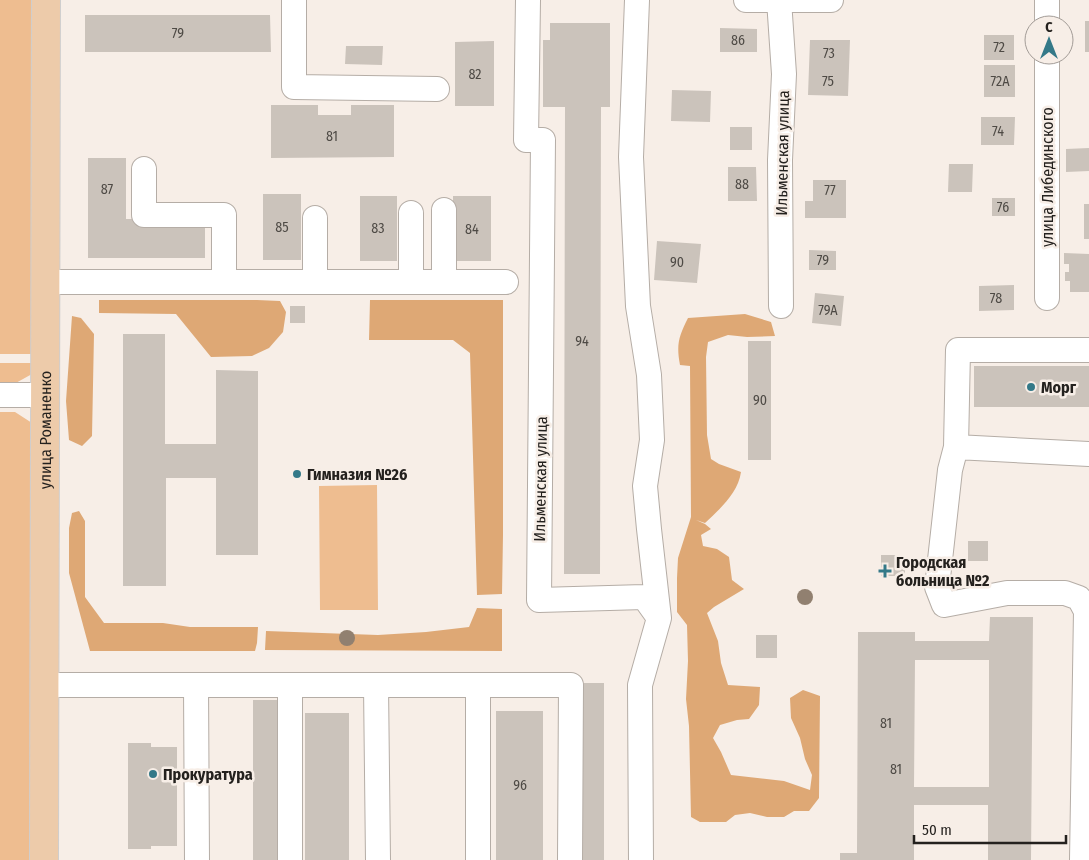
<svg xmlns="http://www.w3.org/2000/svg" width="1089" height="860" font-family="'Fira Sans Condensed',sans-serif">
	<style>
		.green { fill: #eebd90 }
		.forest { fill: #dea875 }
		.building { fill: #cbc3bb; fill-rule: evenodd }
		.lines { fill: none; stroke-linecap: round; stroke-linejoin: round }
		.minor-casing { stroke: #b5ada6; stroke-width: 26 }
		.major-casing { stroke: #cfcece; stroke-width: 30 }
		.minor { stroke: #fff; stroke-width: 24 }
		.major { stroke: #edcbaa; stroke-width: 28 }
		.tree { fill: #918070 }
		.poi-dot { fill: #347988; stroke: #f7eee7; stroke-width: 2 }
		.labels { text-anchor: middle; stroke-width: 5; stroke-linejoin: round; paint-order: stroke }
		.number-label { font-size: 14px; fill: #4e4a45 }
		.street-label { font-size: 16px; fill: #24211e; stroke: #f7eee7 }
		.poi-label { font-size: 16px; font-weight: bold; fill: #24211e; stroke: #f7eee7; text-anchor: start }
	</style>
	<rect width="100%" height="100%" fill="#f7eee7"/>
	<path class="green" d="M0,0h32v354h-32z
		M0,363h32v11l-18,10h-14z
		M0,412h15l17,11 -1,437h-31z
		M377,485l1,125h-58l-1,-124z"/>
	<path class="forest" d="M99,300h158l23,1 6,11 -3,20 -14,16 -17,8 -41,1 -35,-43 -77,-1z
		M370,300h133v235l-1,59 -25,1 -7,-242 -17,-13h-84z
		M745,314l26,8 4,14 -28,1 -19,-2 -20,7 -2,15 1,78 4,24 8,5 22,8c-3,21 -21,37 -36,51l-9,-3 9,4 6,5 -10,6 2,11 14,3 12,8 3,23 12,9 -30,18 -7,6 11,28 3,22 7,22 32,2 -1,18 -10,14 -12,1 -17,5 -7,13 8,14 10,23 53,6 26,9 2,-15 -7,-16 -5,-21 -9,-20 -1,-20 13,-8 17,6 -1,102 -10,13h-15l-10,6h-17l-17,-4 -15,2 -9,7h-26l-9,-5 -2,-91 -3,-27 2,-38 -1,-36 -10,-13v-34l1,-20 13,-41 -1,-151 -10,-1c-4,-21 -1,-29 8,-47z
		M72,316l9,2 13,16 -2,102 -10,10 -13,-6 -3,-39z
		M79,511l6,10v76l19,26h59l27,4h68l-1,16 -2,8h-165l-21,-78v-45l3,-15z
		M477,608l25,1v42l-237,-1 1,-19 112,4 48,-3 43,-5z"/>
	<path class="building" d="M85,15h185l1,37h-186z
		M1085,21h4v31h-4z
		M550,23h60v84h-9l-1,467h-36l1,-467h-22v-67h7z
		M720,28l37,1v23h-37z
		M984,35h30v25h-30z
		M810,40h40l-2,56 -40,-1z
		M494,41v65h-39v-64z
		M346,46h37l-1,19 -37,-1z
		M984,65h31v32h-31z
		M672,90l39,1 -1,31 -39,-1z
		M271,105h47v10h33v-10h43v52l-123,1z
		M981,117h34l-1,28h-33z
		M730,127h22v23h-22z
		M1089,148v23l-23,1v-23z
		M88,158h38v61h79v39h-117z
		M949,164h24l-1,28h-24z
		M728,167h28l1,34h-29z
		M813,180h33v38h-41v-17h8z
		M263,194h38v66h-38z
		M360,196h37v65h-37z
		M453,196h38v65h-38z
		M992,198h23v18h-23z
		M1084,204h5v35h-5z
		M657,241l44,3 -4,39 -43,-3z
		M809,250l27,1v19h-27z
		M1064,253l25,1v38h-19v-11h-5v-9h4v-8h-5z
		M1014,285v25l-35,1v-25z
		M815,293l29,3 -3,30 -29,-3z
		M290,306h15v17h-15z
		M123,334h42v110h51v-74l42,1v184h-42v-77h-50v108h-43z
		M748,341h23v119h-23z
		M974,366h115v41h-115z
		M968,541h20v20h-20z
		M881,555h24v21h-24z
		M990,617h43l-2,243h-43v-55h-74v55h-74v-7h17l1,-221h57v9h74zM915,660h74v127h-75z
		M756,635h21v23h-21z
		M582,683h22v177h-22z
		M253,700h24v160h-24z
		M496,711h47v149h-47z
		M305,713h44v147h-44z
		M128,743h23v4h26v99h-26v3h-23z"/>
	<g class="lines">
		<defs>
			<path id="minor" d="M294,0v87l143,2
				M528,0l-2,140h17l-4,460 105,-3 15,21
				M637,0l-6,157 7,149 11,69 3,65 -7,46 4,43 10,89 -19,67 1,175
				M746,0h85
				M779,0l5,74 -4,86 1,146
				M1047,25v-25
				M144,169v46h80v67
				M444,210v72
				M411,213v69
				M315,218v64
				M45,282h461
				M1047,298v-243
				M0,395h45
				M956,447l133,7
				M44,685h527l-1,175
				M196,685l1,175
				M290,685v175
				M376,685l2,175
				M478,685v175
				M1082,860l4,-249 -7,-13 -14,-5h-58l-63,12 -7,-18 13,-117 6,-23 2,-97h131"/>
			<g id="major">
				<path id="s1" d="M44,860l2,-860"/>
			</g>
		</defs>
		<use href="#minor" class="minor-casing"/>
		<use href="#major" class="major-casing"/>
		<use href="#minor" class="minor"/>
		<use href="#major" class="major"/>
	</g>
	<g class="tree">
		<circle cx="805" cy="597" r="8"/>
		<circle cx="347" cy="638" r="8"/>
	</g>
	<g class="poi-dot">
		<circle cx="1031" cy="387" r="5"/>
		<circle cx="297" cy="474" r="5"/>
		<path d="M882.5 563.5h5v5h5v5h-5v5h-5v-5h-5v-5h5z"/>
		<circle cx="153" cy="774" r="5"/>
	</g>
	<g class="labels">
		<g class="number-label">
			<text x="178" y="38">79</text>
			<text x="738" y="45">86</text>
			<text x="999" y="52">72</text>
			<text x="829" y="58">73</text>
			<text x="475" y="79">82</text>
			<text x="828" y="86">75</text>
			<text x="1000" y="86">72А</text>
			<text x="998" y="136">74</text>
			<text x="332" y="141">81</text>
			<text x="742" y="189">88</text>
			<text x="107" y="194">87</text>
			<text x="830" y="195">77</text>
			<text x="1003" y="212">76</text>
			<text x="282" y="232">85</text>
			<text x="378" y="233">83</text>
			<text x="472" y="234">84</text>
			<text x="823" y="265">79</text>
			<text x="677" y="267">90</text>
			<text x="996" y="303">78</text>
			<text x="828" y="315">79А</text>
			<text x="582" y="346">94</text>
			<text x="760" y="405">90</text>
			<text x="886" y="728">81</text>
			<text x="896" y="774">81</text>
			<text x="520" y="790">96</text>
		</g>
		<g class="street-label">
			<text transform="translate(782 153) rotate(-89)" y="6">Ильменская улица</text>
			<text transform="translate(1047 177) rotate(-90)" y="6">улица Либединского</text>
			<text dy="6" stroke="none"><textPath href="#s1" startOffset="430">улица Романенко</textPath></text>
			<text transform="translate(540 479) rotate(-89)" y="6">Ильменская улица</text>
		</g>
		<g class="poi-label">
			<text x="1041" y="393">Морг</text>
			<text x="307" y="480">Гимназия №26</text>
			<text x="896" y="568">Городская<tspan x="896" dy="18">больница №2</tspan></text>
			<text x="163" y="780">Прокуратура</text>
		</g>
	</g>
	<g transform="translate(1049 40)"><circle r="24" fill="#f7eee7" stroke="#a39c97"/>
	<path d="M0-4L9 19L0 12L-9 19Z" fill="#347988"/>
	<text y="-8" font-size="14" font-weight="bold" text-anchor="middle" fill="#24211e">С</text>
	</g>
	<path d="M914 835v8h152v-8" fill="none" stroke="#24211e" stroke-width="2.5"/>
	<text x="922" y="835" font-size="15" fill="#24211e" stroke="#f7eee7" stroke-width="4" paint-order="stroke">50 m</text>
</svg>
